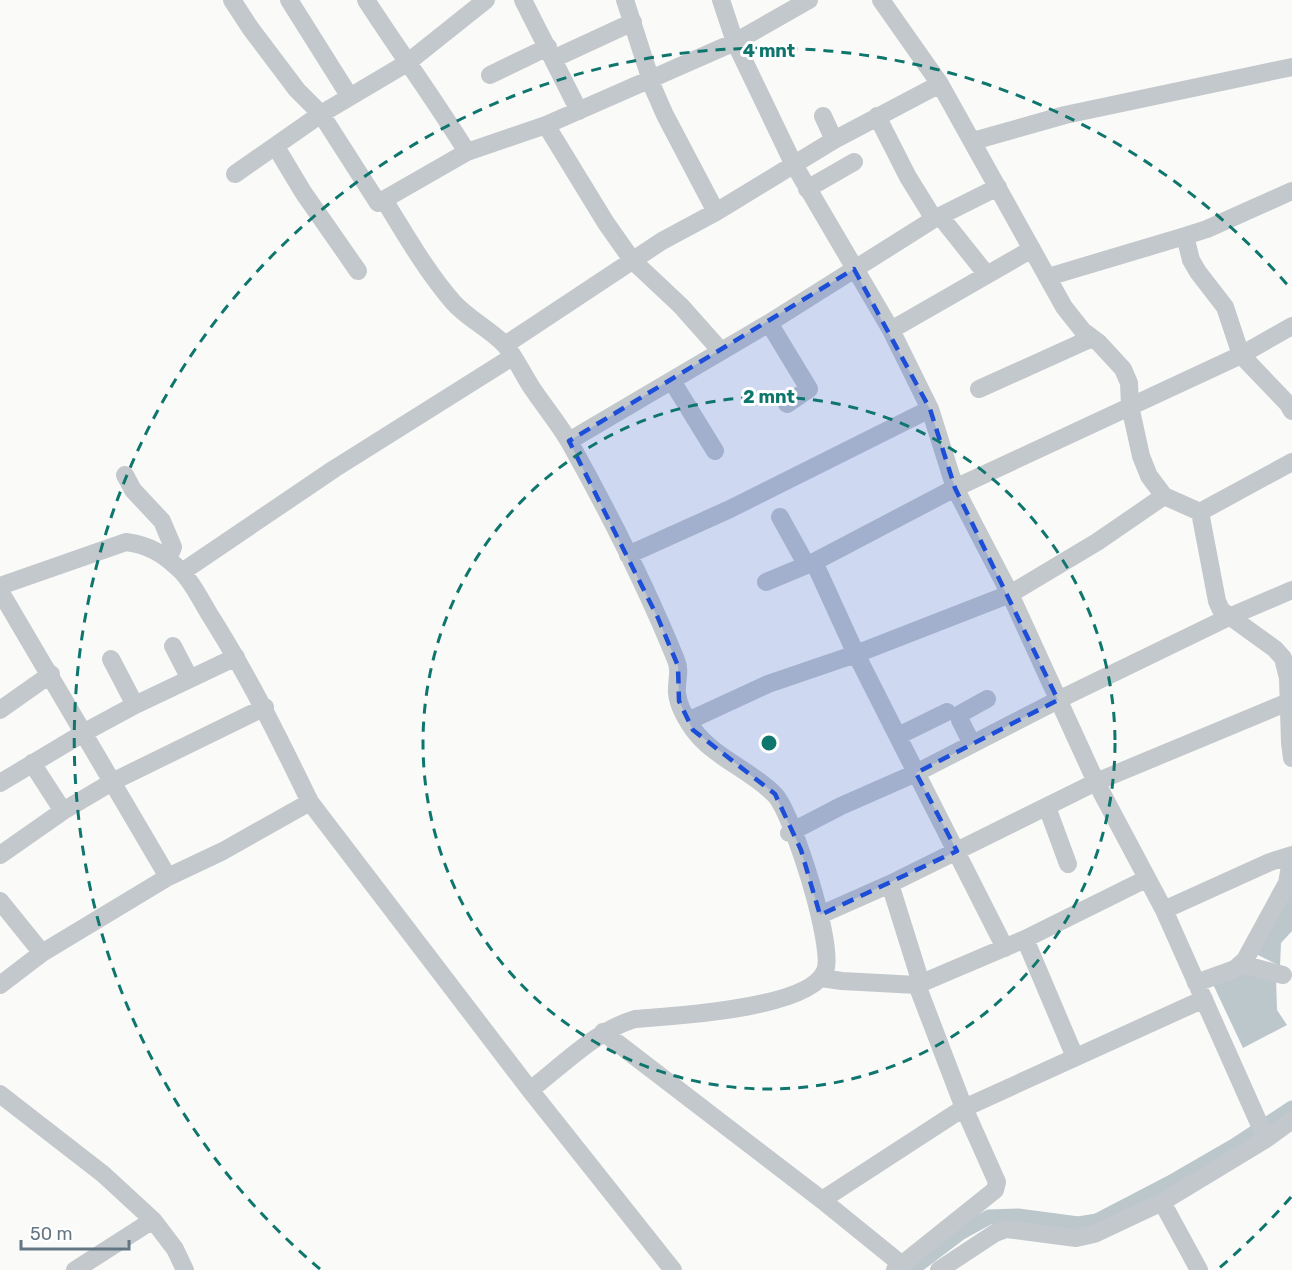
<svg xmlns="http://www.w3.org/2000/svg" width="1292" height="1270" font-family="Rubik,sans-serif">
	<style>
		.water { fill: #bbc7cb }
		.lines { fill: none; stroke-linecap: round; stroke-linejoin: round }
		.canal { stroke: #bbc7cb; stroke-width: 15 }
		.minor { stroke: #c3c8cc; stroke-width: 18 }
		.marked { fill: #1d4ed8; fill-opacity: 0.2; stroke: #1d4ed8; stroke-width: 4.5; stroke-dasharray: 12 8; stroke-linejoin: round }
		.ring { fill: none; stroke: #0f766e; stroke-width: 3; stroke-dasharray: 10 8 }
		.centre { fill: #0f766e; stroke: #fff; stroke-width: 3 }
		.ring-label { font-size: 18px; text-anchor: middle; font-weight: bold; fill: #0f766e; stroke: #fff; stroke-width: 6; stroke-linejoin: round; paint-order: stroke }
	</style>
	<rect width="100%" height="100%" fill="#fafaf8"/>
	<path class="water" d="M1292,862v69l-11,12 -1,23 -28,-14z
		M1237,971l39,6 1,33 10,15 -44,23 -32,-68z"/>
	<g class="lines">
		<path class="canal" d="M911,1270l49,-37 29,-16 29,-1 60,8 19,-3 73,-38 64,-37 58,-38"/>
		<path class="minor" d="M232,0l19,29 46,61 24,24 57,89 89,-51 79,-27 189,-83 74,-42
			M289,0l61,97
			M366,0c33,51 69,100 101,152
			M523,0l56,111
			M625,0l29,90 11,25 51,97
			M721,0l14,42 58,121 98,167 39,79 25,79 55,106 86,188 68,128 102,229 26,-19
			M881,0l59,84 124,223 19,24 16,12 24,26 6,14 1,23 11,50 8,20 15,20 36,16 17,89 4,9 54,39 8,9 5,20 2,65 2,15
			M553,59l80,-37
			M490,75l58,-28
			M823,116l11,24
			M546,125l60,98 26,37 49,46 40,45
			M973,141l92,-26 227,-48
			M276,147l27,45 55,79
			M235,174l86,-60 86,-51 79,-63
			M807,189l47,-27
			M1292,191l-85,38 -22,7 6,24 7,12 27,35 16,48 47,49 4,7
			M384,200c22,35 42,71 69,102 15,17 37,27 52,43 10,12 18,29 27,43 12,18 27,36 38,55 39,70 76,143 106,217 5,11 0,21 1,33 1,11 9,26 16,36 21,29 58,41 82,66 18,19 60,153 50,176 -16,38 -152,45 -190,48 -40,12 -72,46 -105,71
			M940,216l47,59
			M934,219l64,-32
			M1048,277l137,-41
			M769,323l40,66 -22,15
			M891,330l141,-81
			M505,345l157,-104 54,-29 118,-72 106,-56
			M672,381l43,70
			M979,389l113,-51
			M569,441l200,-118 165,-104 -26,-42 -31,-61
			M125,475l8,15 29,31 11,26 -5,12
			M1200,512l92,-50
			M780,517l26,47
			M628,555l102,-46 200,-100
			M814,562l42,92 149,294
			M182,572l152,-103 178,-112
			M766,582l48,-20 141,-74 286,-133 51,-29
			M0,586l126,-44c23,3 38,12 55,29 13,13 22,34 32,49 37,59 67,120 97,182l-87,49 -55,26 -126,76 -42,32
			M0,591l168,286
			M173,646l17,33
			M111,659l24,46
			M0,710l51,-36
			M688,721l80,-37 88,-30 154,-60 87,-52 67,-46
			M898,736l49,-24
			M972,744l-12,-24v-6l27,-15
			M32,763l31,48
			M0,783l85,-51 50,-27 101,-48
			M310,802l220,288 143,180
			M1047,807l21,57
			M789,833l52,-27 75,-33 142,-73 171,-83 63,-27
			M0,855l63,-44 49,-29 153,-75
			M890,884l31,99
			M0,901l42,52
			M1164,910l106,-48 22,-7
			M820,915l70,-31 206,-102 192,-80
			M1025,939l50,118
			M1241,964l42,11
			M821,978l21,3 75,4 47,123 33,74 -2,8 -100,80
			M1196,983l39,-14 10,-9 42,-77 5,-28
			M917,985l108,-46 121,-60
			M603,1032l219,168 79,64
			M0,1094l103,80 50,46 22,29 10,21
			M822,1200l140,-91 242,-110
			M1162,1202l37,68
			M75,1270l78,-50
			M939,1270l56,-37 11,-4 70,9 18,-4 68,-32 104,-63"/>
	</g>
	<path class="marked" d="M854,269l76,140 25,79 103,212 -142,73 41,78 -137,64 -19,-65 -26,-56 -82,-64 -14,-29 -1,-35 -20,-48 -89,-177z"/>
	<g class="ring">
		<circle cx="769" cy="743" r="346"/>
		<path d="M1291 1197A692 692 0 0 1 1218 1269M320 1269A692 692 0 1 1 1291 289"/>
	</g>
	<circle cx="769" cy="743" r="9" class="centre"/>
	<g class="ring-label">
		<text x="769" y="57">4 mnt</text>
		<text x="769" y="403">2 mnt</text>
	</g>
	<path d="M21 1240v9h108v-9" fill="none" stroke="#657683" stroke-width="3"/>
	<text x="30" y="1240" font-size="18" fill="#657683" stroke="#ffffff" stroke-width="4.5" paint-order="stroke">50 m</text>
</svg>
